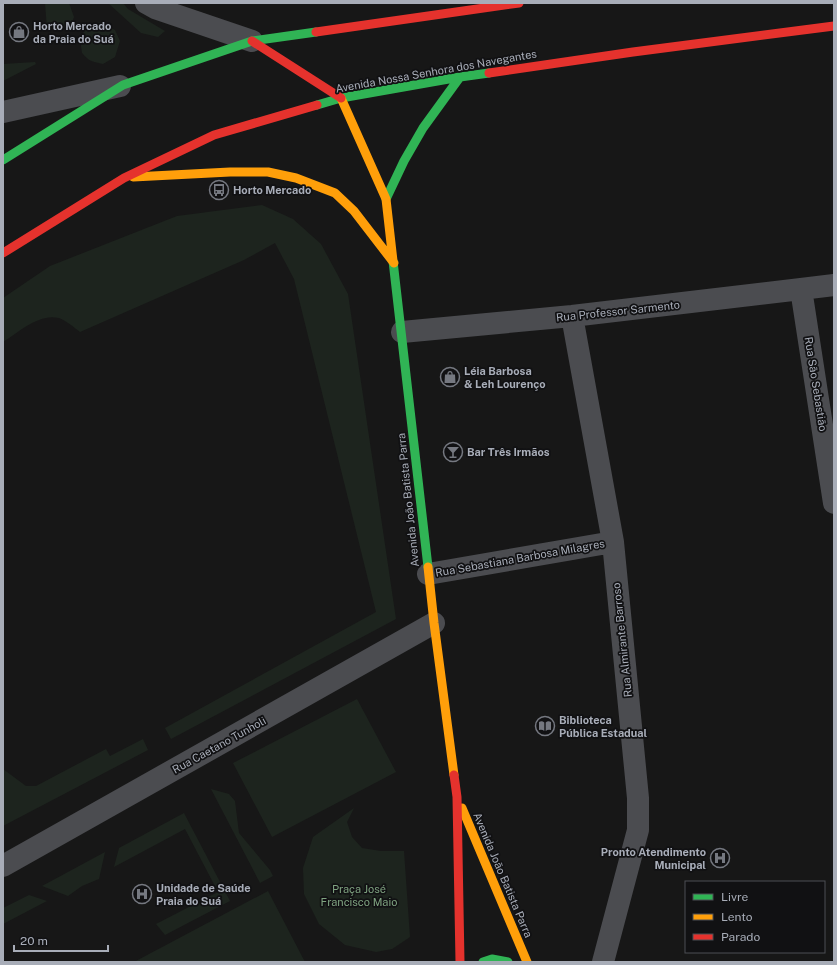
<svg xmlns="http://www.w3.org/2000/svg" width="837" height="965" font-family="'Public Sans',sans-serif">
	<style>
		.green { fill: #1d241e }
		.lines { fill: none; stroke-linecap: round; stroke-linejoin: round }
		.street { stroke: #4b4c50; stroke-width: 22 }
		.fast { stroke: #30b455; stroke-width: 9 }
		.slow { stroke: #ff9f0a; stroke-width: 9 }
		.jam { stroke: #e5322d; stroke-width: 9 }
		.labels { text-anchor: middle; stroke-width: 3.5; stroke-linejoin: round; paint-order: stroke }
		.poi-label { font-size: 11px; font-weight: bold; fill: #a8adb8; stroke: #111113; text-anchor: start }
		.street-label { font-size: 11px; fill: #a8adb8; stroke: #111113 }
		.park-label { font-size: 11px; fill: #7fa381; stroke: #111113 }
	</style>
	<rect width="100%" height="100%" fill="#171717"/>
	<path class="green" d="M45,3h24l5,14 -3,8 -7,3 -17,1z
		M108,3h15l5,6 37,22 -7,6 -17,-4z
		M100,22l15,8 5,11 -5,16 -12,7c-12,-3 -13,-2 -21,-11l-2,-15 7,-11z
		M35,62l1,2 -33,17v-17z
		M262,205l31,14 28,25 27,50 48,325 -225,120 -6,-11 211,-116 -82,-333 -19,-36 -31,17 -164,72c-5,-4 -15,-12 -21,-14 -20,-5 -40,14 -56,24v-44l47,-32 127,-50z
		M357,699l39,73 -124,65 -39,-74z
		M143,739l5,11 -145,76v-57l23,17h10l70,-37 4,7z
		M211,789l18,5 6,7 4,32 31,37 3,6 -13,7z
		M354,808l-7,14 5,15 10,11 19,3h23l6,86 -18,12 -16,3 -31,-7 -26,-21 -15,-30 -1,-26 10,-31z
		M184,813l46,88 -65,34 -9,-11 62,-32 -33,-63 -71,38 5,-19z
		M105,852l-6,27 -17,7 -14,10 -26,-10z
		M268,891l37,71h-171z
		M29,895l18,6 -44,23v-16z"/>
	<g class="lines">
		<path class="street" d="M146,3l9,5 97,33
			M3,112l117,-26
			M801,289l33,214
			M572,316l41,226 25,256v32l-35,132
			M402,332l170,-16 229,-27 33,-4
			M428,574l185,-32
			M3,866l431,-243"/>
		<path class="fast" d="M317,105l24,-7 119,-21 29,-4
			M3,160l120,-75 129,-44 64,-9
			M386,199l18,-38 19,-33 37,-51
			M393,261l35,306
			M483,962l9,-3 16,3"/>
		<path class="slow" d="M341,98l45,101 7,62
			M133,177l97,-5h38l28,6 39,15 19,18 40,52
			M428,567l6,56 20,152
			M462,808l65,154"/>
		<path class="jam" d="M316,32l203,-29
			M252,41l89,57
			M489,73l144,-21 201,-26
			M3,253l121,-75 90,-43 103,-30
			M454,775l3,22 3,165"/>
	</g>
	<defs>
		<symbol id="shop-ring" viewBox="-11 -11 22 22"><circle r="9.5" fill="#111113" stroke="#757880" stroke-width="1.5"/><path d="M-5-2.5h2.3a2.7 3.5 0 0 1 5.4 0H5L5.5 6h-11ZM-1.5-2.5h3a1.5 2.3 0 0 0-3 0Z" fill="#757880"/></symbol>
		<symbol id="bus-ring" viewBox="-11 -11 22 22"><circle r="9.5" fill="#111113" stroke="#757880" stroke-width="1.5"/><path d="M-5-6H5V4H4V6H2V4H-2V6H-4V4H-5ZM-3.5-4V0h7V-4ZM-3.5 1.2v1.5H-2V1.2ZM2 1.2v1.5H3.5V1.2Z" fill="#757880"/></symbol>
		<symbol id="bar-ring" viewBox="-11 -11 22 22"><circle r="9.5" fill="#111113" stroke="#757880" stroke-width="1.5"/><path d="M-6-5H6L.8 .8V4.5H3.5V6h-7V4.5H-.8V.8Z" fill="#757880"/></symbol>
		<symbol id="library-ring" viewBox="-11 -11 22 22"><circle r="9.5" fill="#111113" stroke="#757880" stroke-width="1.5"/><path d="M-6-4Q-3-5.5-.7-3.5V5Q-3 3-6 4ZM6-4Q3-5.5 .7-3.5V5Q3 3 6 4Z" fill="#757880"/></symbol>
		<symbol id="hospital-ring" viewBox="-11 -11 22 22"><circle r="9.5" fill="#111113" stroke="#757880" stroke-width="1.5"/><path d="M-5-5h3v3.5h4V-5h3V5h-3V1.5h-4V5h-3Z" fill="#757880"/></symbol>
	</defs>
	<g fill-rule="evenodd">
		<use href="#shop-ring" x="8" y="21" width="22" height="22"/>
		<use href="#bus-ring" x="208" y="179" width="22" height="22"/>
		<use href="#shop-ring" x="439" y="366" width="22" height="22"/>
		<use href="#bar-ring" x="442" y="441" width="22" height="22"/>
		<use href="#library-ring" x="534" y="715" width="22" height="22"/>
		<use href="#hospital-ring" x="709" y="847" width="22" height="22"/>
		<use href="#hospital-ring" x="131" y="883" width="22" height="22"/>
	</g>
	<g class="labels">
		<g class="poi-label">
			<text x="33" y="30">Horto Mercado<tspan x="33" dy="13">da Praia do Suá</tspan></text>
			<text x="233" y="194">Horto Mercado</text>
			<text x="464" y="375">Léia Barbosa<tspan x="464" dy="13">&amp; Leh Lourenço</tspan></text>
			<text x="467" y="456">Bar Três Irmãos</text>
			<text x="559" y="724">Biblioteca<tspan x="559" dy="13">Pública Estadual</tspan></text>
			<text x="706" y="856" text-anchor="end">Pronto Atendimento<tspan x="706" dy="13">Municipal</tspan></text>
			<text x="156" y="892">Unidade de Saúde<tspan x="156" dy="13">Praia do Suá</tspan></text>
		</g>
		<g class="street-label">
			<text transform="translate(436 71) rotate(-10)" y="4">Avenida Nossa Senhora dos Navegantes</text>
			<text transform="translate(618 311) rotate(-6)" y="4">Rua Professor Sarmento</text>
			<text transform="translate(816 384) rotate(81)" y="4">Rua São Sebastião</text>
			<text transform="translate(408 500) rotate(-96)" y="4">Avenida João Batista Parra</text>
			<text transform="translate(520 558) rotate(-10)" y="4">Rua Sebastiana Barbosa Milagres</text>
			<text transform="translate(622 640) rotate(-96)" y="4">Rua Almirante Barroso</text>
			<text transform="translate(219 745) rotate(-29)" y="4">Rua Caetano Tunholi</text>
			<text transform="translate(503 875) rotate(67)" y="4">Avenida João Batista Parra</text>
		</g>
		<g class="park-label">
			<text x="359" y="893">Praça José<tspan x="359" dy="13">Francisco Maio</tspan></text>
		</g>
	</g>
	<rect width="837" height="965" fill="none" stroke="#a8adb8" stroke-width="8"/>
	<rect x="685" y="881" width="140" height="72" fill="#111113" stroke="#4d4f55"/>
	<rect x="693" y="894" width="20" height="6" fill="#30b455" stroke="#4d4f55"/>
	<text x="721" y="901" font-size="12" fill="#a8adb8">Livre</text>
	<rect x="693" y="914" width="20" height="6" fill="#ff9f0a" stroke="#4d4f55"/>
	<text x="721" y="921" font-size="12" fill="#a8adb8">Lento</text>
	<rect x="693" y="934" width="20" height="6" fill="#e5322d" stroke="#4d4f55"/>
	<text x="721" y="941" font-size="12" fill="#a8adb8">Parado</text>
	<path d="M14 945v6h94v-6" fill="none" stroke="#a8adb8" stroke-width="2"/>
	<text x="20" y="945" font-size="12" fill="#a8adb8" stroke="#111113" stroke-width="3" paint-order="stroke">20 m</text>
</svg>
